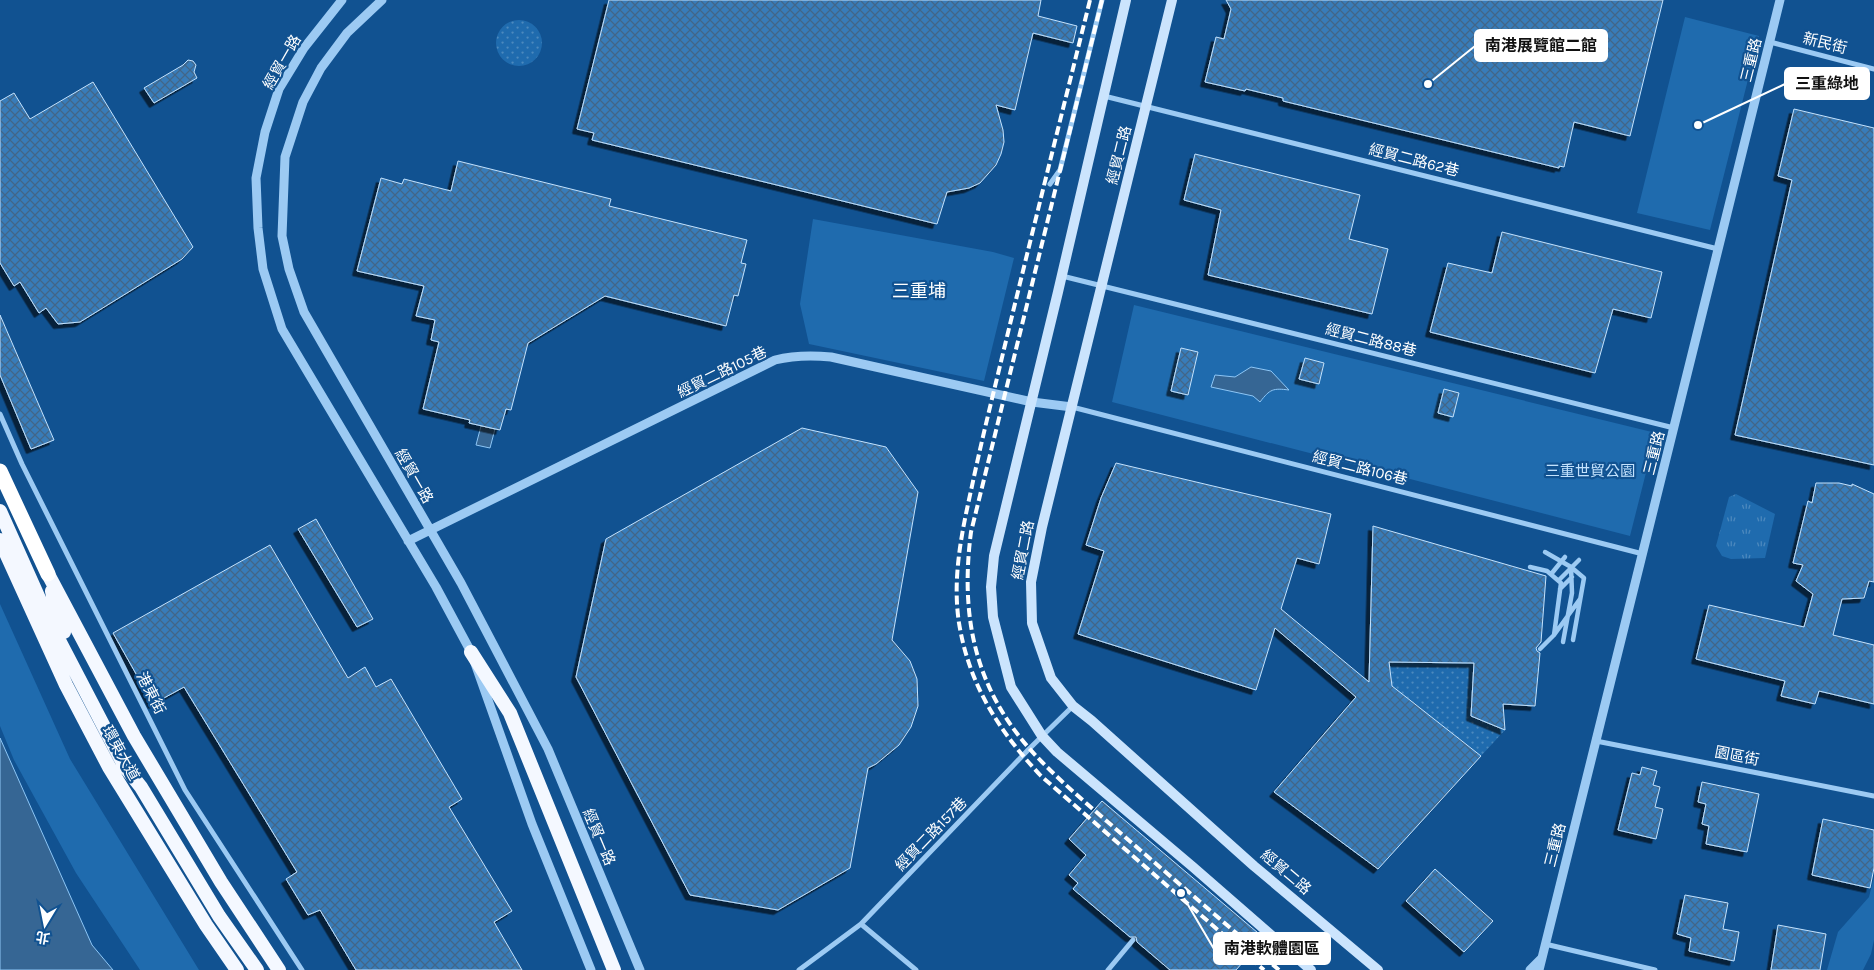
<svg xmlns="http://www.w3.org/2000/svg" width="1874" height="970" font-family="Karla,'Noto Sans TC',sans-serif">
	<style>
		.grass { fill: url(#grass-tufts) }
		.park { fill: #1f6bae }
		.garden { fill: url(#garden-dots) }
		.water { fill: #366694; stroke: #8dc6f6 }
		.building { fill: url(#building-cross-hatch); stroke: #c3e2fd; filter: url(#shadow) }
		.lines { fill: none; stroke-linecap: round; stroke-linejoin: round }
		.pedestrian { stroke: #9ccaf3; stroke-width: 4.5 }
		.minor { stroke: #9ccaf3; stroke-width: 5 }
		.tertiary { stroke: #9ccaf3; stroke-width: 9 }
		.secondary { stroke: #cbe4fd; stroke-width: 10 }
		.trunk { stroke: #f4f8ff; stroke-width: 14 }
		.motorway { stroke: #fff; stroke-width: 15 }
		.rail { stroke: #fff; stroke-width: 4; stroke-dasharray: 9 4; stroke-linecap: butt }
		.labels { text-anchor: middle; stroke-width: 4.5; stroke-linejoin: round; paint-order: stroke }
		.street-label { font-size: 15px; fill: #fff; stroke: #115291 }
		.park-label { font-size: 15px; fill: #c3e2fd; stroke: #115291 }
		.quarter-label { font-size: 18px; fill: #fff; stroke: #115291 }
		.leader { fill: none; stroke: #fff; stroke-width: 2 }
		.callout-dot { fill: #fff; stroke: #115291; stroke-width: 2 }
		.callout { fill: #fff; stroke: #fff; stroke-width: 2 }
		.callout-label { font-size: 16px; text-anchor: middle; font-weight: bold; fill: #111 }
	</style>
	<defs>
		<pattern id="grass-tufts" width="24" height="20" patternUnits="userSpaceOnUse" patternTransform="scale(1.25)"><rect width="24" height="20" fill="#1f6bae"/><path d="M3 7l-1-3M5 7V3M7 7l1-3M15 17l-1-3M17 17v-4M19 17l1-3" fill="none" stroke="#4c89be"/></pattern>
		<pattern id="garden-dots" width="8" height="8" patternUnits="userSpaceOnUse" patternTransform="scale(1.25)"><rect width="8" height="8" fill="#1f6bae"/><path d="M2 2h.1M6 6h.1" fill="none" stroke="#4c89be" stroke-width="1.8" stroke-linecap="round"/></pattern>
		<pattern id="building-cross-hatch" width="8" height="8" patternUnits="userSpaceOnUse" patternTransform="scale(1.25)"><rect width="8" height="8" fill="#397cb9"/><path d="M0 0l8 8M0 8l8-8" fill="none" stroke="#426688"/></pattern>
		<filter id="shadow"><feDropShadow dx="-4.5" dy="4.5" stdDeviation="0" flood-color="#0009"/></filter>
	</defs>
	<rect width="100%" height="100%" fill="#115291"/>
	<path class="grass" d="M1736,494l39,20 -10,44 -34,1 -9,-3 -6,-10 13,-49z"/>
	<path class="park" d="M1685,17l74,19 -49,194 -73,-17z
		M813,219l180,33 21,6 -30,123 -175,-37 -9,-40z
		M1134,305l522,128 -26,103 -518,-134z
		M0,604l70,155 129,211h-59l-64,-97 -62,-113 -14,-34z
		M1874,877v63l-3,14 -8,16h-36l11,-38 31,-35z"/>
	<path class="garden" d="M496 43a23 23 0 1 1 46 0a23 23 0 1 1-46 0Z
		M1389,662l85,1 -3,53 34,14 -24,26 -89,-70z"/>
	<path class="water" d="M1251,367l20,4 18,19c-16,-2 -19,-1 -29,12l-7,-6 -42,-9 4,-12 20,2z
		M481,426l14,3 -5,19 -14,-3z
		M0,738l92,207 21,25h-113z"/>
	<path class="building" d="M609,0h432l-3,16 39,10 -4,17 -40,-10 -18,77 -19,-5 7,25 1,12 -3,12 -5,11 -16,18 -11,5 -22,4 -10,32 -345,-84 2,-7 -17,-4z
		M1226,0h437l-33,136 -56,-14 -10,45 -5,-1v2l-276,-67v-3l-37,-9 -1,2 -40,-9 11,-45 8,2 7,-30z
		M188,60l5,1 3,4 -2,7 3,6 -43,25 -10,-15 39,-23z
		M93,82l100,165 -11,12 -102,63 -22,2 -12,-16 -7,5 -19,-31 -6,4 -14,-23v-162l14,-8 16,26z
		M1794,109l80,19v337l-139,-30 57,-255 -14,-4z
		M1195,154l165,41 -11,44 39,10 -16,65 -164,-39 13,-65 -37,-10z
		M458,161l153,38 -2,7 138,34 -6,23 5,1 -8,32 -4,-1 -8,31 -121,-30 -77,47 -17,67 -5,-1 -6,21 -31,-7 1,-3 -47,-11 16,-67 -8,-2 4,-20 -19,-4 8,-30 -67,-15 24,-93 21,6 2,-5 47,12z
		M1502,232l160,40 -11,46 -38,-9 -18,64 -165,-41 18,-69 44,10z
		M0,315l54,125 -23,9 -31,-74z
		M1181,348l17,4 -10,43 -17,-4z
		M1305,358l19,5 -5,21 -20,-5z
		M1444,389l15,4 -6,24 -15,-4z
		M802,428l84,19 32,45 -26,148 18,21 7,18 1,27 -7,21 -12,18 -23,19 -8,4 -18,100 -72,42 -88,-15 -114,-218 30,-138z
		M1116,463l215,51 -12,50 -22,-6 -16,51 88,73 4,-156 173,50 -5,66 -5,6 1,3 3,2 -5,53 -32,-2 2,26 -34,-14 3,-53 -85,-1 3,24 89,70 -103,113 -104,-77 82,-95 -81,-69 -19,62 -178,-56 26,-83 -18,-6 15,-47z
		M1816,483h23l13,3v-2l22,10v88l-5,-1 -5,17 -22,1 -9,36 41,10v59l-55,-13 -4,13 -34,-8 4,-15 -89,-22 13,-54 95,22 9,-33 -17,-13 7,-16 -10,-2 15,-62 4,2z
		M316,519l57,100 -16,8 -59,-98z
		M270,545l78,133 17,-11 11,20 15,-8 71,120 -13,8 63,104 -18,11 28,48h-166l-36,-60 -12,5 -22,-36 11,-7 -113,-185 -31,17 -40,-71z
		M1642,767l15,4 -4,14 7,2 -5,20 8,2 -7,30 -38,-9 14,-57 8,2z
		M1702,782l57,12 -12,58 -41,-8 3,-18 -7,-2 4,-20 -8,-2z
		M1102,801l162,137 -28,32h-66l-33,-28 -1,-5h-6l-57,-48 5,-6 -9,-8 17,-20 -17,-16z
		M1823,819l51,11v38l-4,20 -58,-13z
		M1435,869l58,52 -29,31 -58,-51z
		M1685,895l43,8 -5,26 16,3 -5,29 -45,-10 2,-13 -14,-4z
		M1778,925l48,9 -6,36h-49z"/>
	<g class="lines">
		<path class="pedestrian" d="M1545,552l26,15 13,11 -11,62
			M1530,567l17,4 14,12 -7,52
			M1552,573l13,-16
			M1559,580l20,-20
			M1560,589l12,-12
			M1563,642l9,-49 -1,-26
			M1540,649l14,-14 26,-36"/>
		<path class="minor" d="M1770,42l104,27
			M1104,96l614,153
			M1050,184l10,-14 42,-170
			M1062,276l612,152
			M1072,407l571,147
			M0,414l22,50 163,326 117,180
			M1596,741l278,55
			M861,924l55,46
			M1545,944l110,26
			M799,970l62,-46 167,-174 45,-44
			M1108,970l25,-30"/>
		<path class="tertiary" d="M342,0l-38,48 -25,41 -14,43 -9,46 2,50 5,41 19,60 154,258 35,65 61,172 59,146
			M382,0l-35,33 -26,35 -18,34 -18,55 -3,79 7,33 15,43 157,271 87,166 92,221
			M408,541l367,-181c20,-5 36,-5 56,-3l201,45 40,5
			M1530,970l12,-12
			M1539,970l241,-970"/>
		<path class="secondary" d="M1126,0l-68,292 -64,264 -3,31 2,30 18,70 31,49 15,16 136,115 118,103
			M1172,0l-130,527 -11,55 1,41 19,55 22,28 19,15 162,145 124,104"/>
		<path class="trunk" d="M0,511l50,112 75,144 16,20 78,129 38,54
			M0,540l66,145 43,82 97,158 31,45
			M48,574l86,162 87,146 58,88
			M52,591l6,28 6,13
			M471,652l39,61 104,257"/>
		<path class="motorway" d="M0,471l48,103"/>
		<path class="rail" d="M1090,0c-31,125 -62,249 -92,374 -9,37 -18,74 -26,112 -10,45 -20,91 -13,137 10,62 40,108 82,153l223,194
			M1102,0l-131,532c-12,92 7,168 75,234 25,25 53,48 79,71 51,44 103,89 154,133"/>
	</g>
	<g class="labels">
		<g class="street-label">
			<text transform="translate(1825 43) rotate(14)" y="5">新民街</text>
			<text transform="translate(1751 60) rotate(-76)" y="5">三重路</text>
			<text transform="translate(282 62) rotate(-60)" y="5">經貿一路</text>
			<text transform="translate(1119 155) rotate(-76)" y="5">經貿二路</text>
			<text transform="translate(1414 160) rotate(14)" y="5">經貿二路62巷</text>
			<text transform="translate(1371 340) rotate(14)" y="5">經貿二路88巷</text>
			<text transform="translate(722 372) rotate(-26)" y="5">經貿二路105巷</text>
			<text transform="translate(1654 453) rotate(-76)" y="5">三重路</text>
			<text transform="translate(1360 468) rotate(14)" y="5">經貿二路106巷</text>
			<text transform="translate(414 476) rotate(60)" y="5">經貿一路</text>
			<text transform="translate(1023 550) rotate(-79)" y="5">經貿二路</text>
			<text transform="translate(151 693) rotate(63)" y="5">港東街</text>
			<text transform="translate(121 753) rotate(61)" y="5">環東大道</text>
			<text transform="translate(1737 756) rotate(11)" y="5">園區街</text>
			<text transform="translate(931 834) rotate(-46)" y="5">經貿二路157巷</text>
			<text transform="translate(599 837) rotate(67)" y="5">經貿一路</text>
			<text transform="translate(1555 845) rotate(-76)" y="5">三重路</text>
			<text transform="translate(1286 872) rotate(40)" y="5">經貿二路</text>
		</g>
		<g class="park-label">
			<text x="1590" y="476">三重世貿公園</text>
		</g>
		<g class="quarter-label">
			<text x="919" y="297">三重埔</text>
		</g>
	</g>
	<path class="leader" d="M1428 84L1475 46M1698 125L1785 84M1181 893L1214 949"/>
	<g class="callout-dot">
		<circle cx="1428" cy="84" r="5"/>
		<circle cx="1698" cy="125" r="5"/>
		<circle cx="1181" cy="893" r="5"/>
	</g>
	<g class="callout">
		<rect x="1475" y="30" width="132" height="31" rx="5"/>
		<rect x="1785" y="68" width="84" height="31" rx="5"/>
		<rect x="1214" y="933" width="116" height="31" rx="5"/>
	</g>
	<g class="callout-label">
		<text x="1541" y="51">南港展覽館二館</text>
		<text x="1827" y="89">三重綠地</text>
		<text x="1272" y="954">南港軟體園區</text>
	</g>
	<g transform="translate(45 925) rotate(190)" stroke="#115291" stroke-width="4" paint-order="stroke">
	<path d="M0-4L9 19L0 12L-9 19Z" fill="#ffffff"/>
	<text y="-8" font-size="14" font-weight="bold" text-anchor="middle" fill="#ffffff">北</text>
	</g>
</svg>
